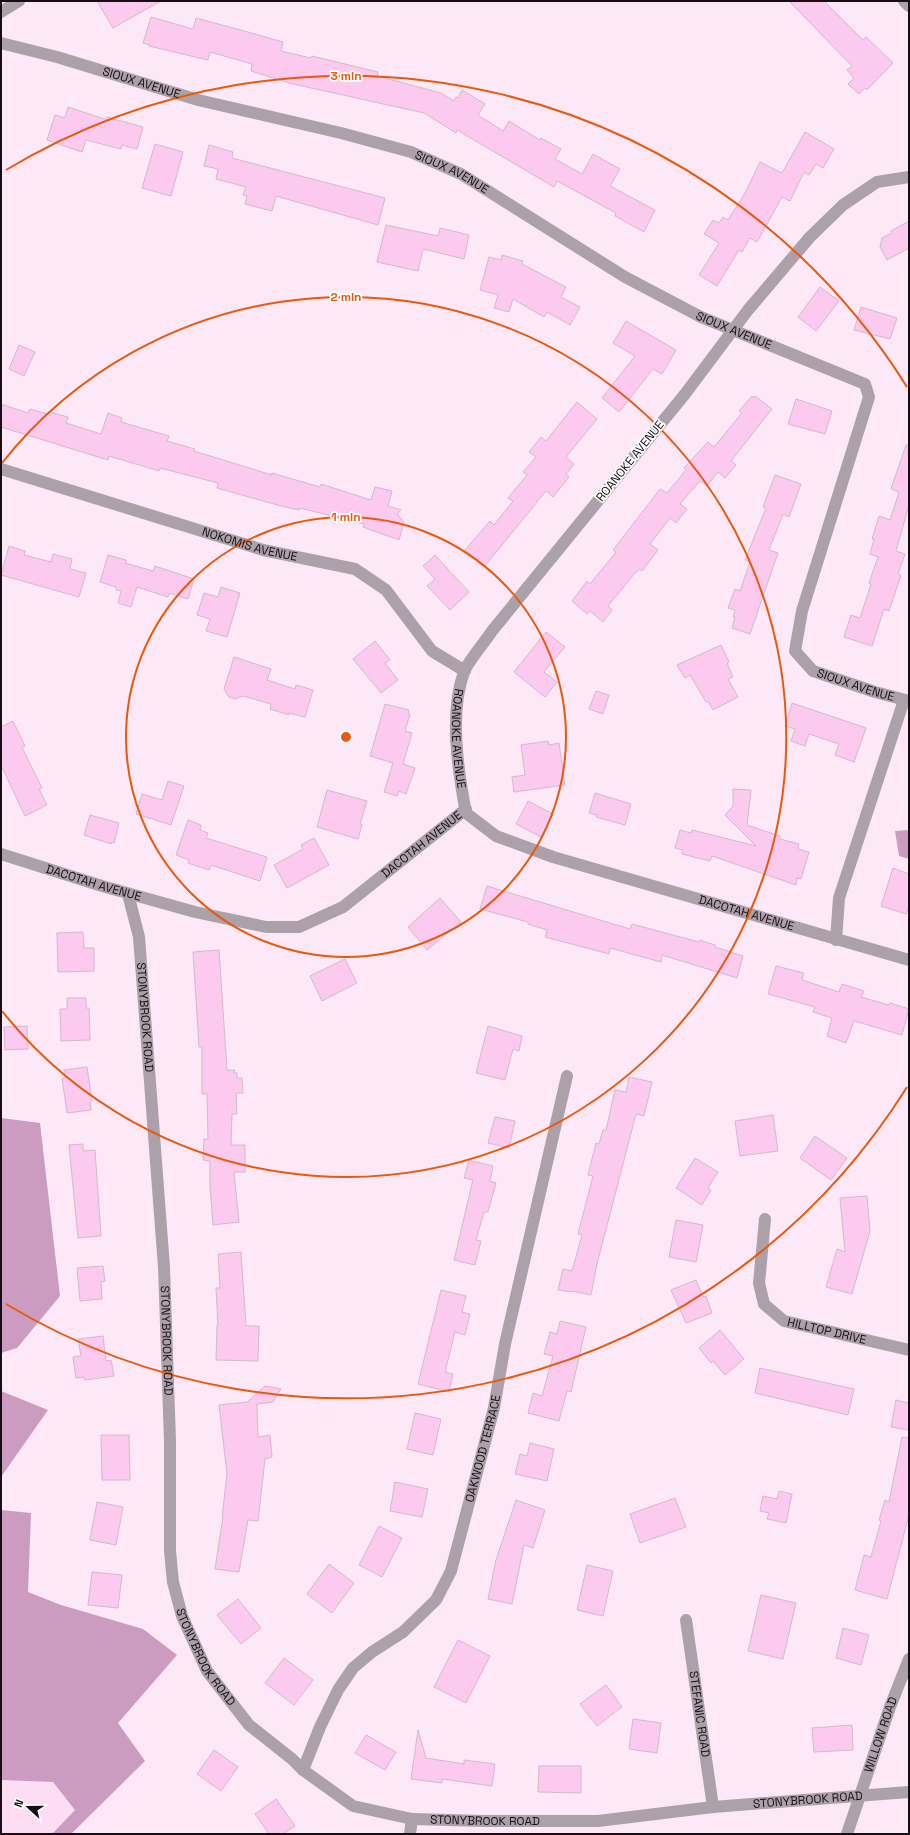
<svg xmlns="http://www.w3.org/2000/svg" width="910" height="1835" font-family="'Space Grotesk',sans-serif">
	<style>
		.built { fill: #fdddf4 }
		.forest { fill: #cb9cbf }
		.building { fill: #fbcaee; stroke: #d2bacb }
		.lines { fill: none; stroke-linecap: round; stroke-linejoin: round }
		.street { stroke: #aca1a8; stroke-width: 12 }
		.ring { fill: none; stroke: #e8590c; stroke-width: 2 }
		.labels { text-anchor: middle; stroke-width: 3.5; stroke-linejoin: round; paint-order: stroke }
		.street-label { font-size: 12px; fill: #160e14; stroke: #fff }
		.centre { fill: #e8590c; stroke: #fff; stroke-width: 2 }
		.ring-label { font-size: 12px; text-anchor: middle; font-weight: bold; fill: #e8590c; stroke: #fff; stroke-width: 3.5; stroke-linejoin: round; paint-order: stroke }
	</style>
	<rect width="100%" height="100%" fill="#fde8f7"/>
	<path class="built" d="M1,1780l52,2 22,28 -23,24h-51z"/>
	<path class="forest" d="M909,830v29l-10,-3 -4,-25z
		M1,1118l39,5 20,173 -43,52 -16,5z
		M1,1391l47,19 -47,67z
		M1,1510l30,3 -3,79 33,13 82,24 34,26 -59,68 27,38 -74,73h-19l23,-24 -22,-28 -52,-2z"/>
	<path class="building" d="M97,1h64l-48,27z
		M789,1h35l39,39 3,-3 27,26 -26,27 -2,-2 -6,6 -11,-10 6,-6 -7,-8 5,-4z
		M151,17l42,12 3,-11 52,14 35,10 -2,9 30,7 1,-2 66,16 -1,4 64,17 13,8 2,-4 2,1 4,-8 23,14 -7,11 25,16 6,-10 31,19 1,-2 20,11 -6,10 27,15 11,-20 27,15 -10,17 45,24 -11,22 -29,-16 1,-3 -59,-32 -3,6 -97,-57 -1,3 -32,-20 -135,-30 -38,-12 1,-7 -42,-12 -2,8 -59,-14 1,-1 -7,-2z
		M68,107l39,13v-3l36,10 -6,22 -15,-4 -1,4 -35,-9 -4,12 -35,-12 8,-25 10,3z
		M805,132l29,17 -11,19 -7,-4 -7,11 -5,-3 -14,29 -8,-4 -25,45 -7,-4 -8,14 -3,-2 -22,36 -18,-11 20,-32 -15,-9 9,-14 6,3 4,-6 5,3 17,-27 15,-31 22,11z
		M155,144l28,8 -12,44 -29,-8z
		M209,145l24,7 -1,6 153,40 -7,27 -102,-29 -4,15 -27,-7 2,-8 -4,-1 3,-8 -30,-8 2,-10 -14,-3z
		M909,221v27l-22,12 -7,-13 2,-9 10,-5 -1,-2z
		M386,225l52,11 2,-8 29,7 -5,24 -41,-10 -5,22 -41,-9z
		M502,255l21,6 -1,3 44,23 -5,10 19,10 -10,18 -23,-13 -3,5 -31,-18 -4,13 -15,-4 4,-13 -18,-5 9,-33 12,3z
		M820,287l19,14 -23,30 -18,-14z
		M861,307l36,11 -7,21 -36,-9z
		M626,321l50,29 -14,24 -9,-5 -34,43 -17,-14 33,-42 -22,-13z
		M19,345l16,7 -11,24 -15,-7z
		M752,396l2,2 1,-2 17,13 -41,52 5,4 -11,13 -7,-6 -11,14 -7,-5 -20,23 7,5 -11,14 -6,-5 -20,26 8,6 -16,21 -2,-2 -5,4 -27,33 4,4 -9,12 -13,-11 -3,3 -15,-13 15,-20 3,3 26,-32 -3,-2 47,-61 7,4 19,-23 -2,-2 24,-26 6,5 28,-34 -3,-2z
		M796,399l36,12 -7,23 -37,-10z
		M577,402l20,17 -31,38 8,7 -8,10 3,3 -16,20 -7,-6 -62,76 -19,-17 25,-29 4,4 19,-24 -5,-3 19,-23 -4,-3 13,-15 -7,-5 12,-15 5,4z
		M1,404l27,9 2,-4 18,5 1,-2 19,5 -2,6 35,11 7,-21 14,5 -1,4 48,14 -2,5 28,8 -1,2 78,24v-2l48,14 1,-3 50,16 4,-13 17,4 -4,15 13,4 -4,4 7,8 -5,18 -36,-13 1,-3 -64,-16 -1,2 -18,-4 -64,-18 1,-5 -58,-15 -1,3 -50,-15 -1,4 -107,-33z
		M906,445h3v60l-13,46 9,3 -7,20 3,1 -12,36 -5,-2 -12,37 -28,-9 7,-22 9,3 11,-34 -2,-1 9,-26 -8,-3 4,-15h-2l7,-23 11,4 9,-28 -8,-3z
		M775,475l26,9 -12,33 -6,-3 -14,36 9,3 -28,81 -18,-6 3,-11h-2l2,-7 -7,-2 7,-19 5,2 10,-29 -5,-2 21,-52 -3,-1z
		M9,546l16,5 -1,4 27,7 2,-8 19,5 -2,10 16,4 -7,24 -78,-22z
		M108,555l18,5 -1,3 28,8 2,-5 39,13 -6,20 -19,-6 -1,4 -31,-10 -6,20 -13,-4 3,-12 -5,-1v-3l-16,-5z
		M435,555l34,37 -19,18 -23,-24 8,-7 -12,-13z
		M221,587l19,6 -13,44 -21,-6 4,-12 -13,-4 7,-22 14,4z
		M546,632l19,15 -21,25 13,10 -12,15 -31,-25z
		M375,641l15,19 -5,3 13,17 -17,13 -28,-34z
		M721,645l8,17 -2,1 6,14 -5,2 10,18 -25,13 -5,-9 -2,1 -16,-27 -5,3 -8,-13z
		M234,657l37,12 -4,11 28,9 1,-4 17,5 -8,27 -16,-4v2l-19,-6 1,-5 -28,-8 -8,3 -6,-2 -5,-8z
		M596,691l13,4 -6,19 -14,-5z
		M792,703l74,25 -12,34 -19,-7 4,-11 -30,-10 -4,12 -14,-5 4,-12 -10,-3z
		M385,704l24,6 -1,3 2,1 -5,17 7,2 -9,31 12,4 -9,26 -7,-3 -2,5 -13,-4 9,-29 -23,-7z
		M13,721l12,25 -3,1 20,41 -3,1 8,16 -22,11 -24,-51v-38z
		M548,741l1,4 10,-2 6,42 -51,7 -2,-15 13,-2 -4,-30z
		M168,781l16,5 -13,39 -35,-11 6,-20 20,6z
		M733,789l18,1 -4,35 33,11v3l19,5 -1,5 11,3 -8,27 -4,-1 -1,7 -84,-29 -2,5 -28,-7 1,-4 -8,-2 5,-18 11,3 1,-3 64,16 -31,-31 8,-9z
		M327,790l40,11 -7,23 2,1 -4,14 -41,-12z
		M595,793l36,11 -6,21 -29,-8 1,-2 -8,-2z
		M528,801l25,13 -12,23 -25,-13z
		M90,815l29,8 -5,20 -2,-1 -1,2 -27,-9z
		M188,820l13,5 -1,5 8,3 -2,5 61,19 -7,24 -49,-16 -2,5 -21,-7 1,-3 -13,-5z
		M314,838l15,27 -42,23 -13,-23 29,-16 -2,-4z
		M893,868l16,6v32l-3,8 -25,-8z
		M487,886l143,43 2,-5 67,18 1,-2 15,5v2l28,9 -6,22 -75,-23 -1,7 -51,-14 -1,6 -64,-17 2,-7 -19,-6v-2l-48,-13z
		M440,898l21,24 -34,28 -19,-23z
		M83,932l1,16h10v23l-36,1 -1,-39z
		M219,950l8,120h8l-1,3h3v5h5l1,15h-7l1,21h-5l-1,31h14v27h-11l5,50 -26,3 -3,-39v-25l-7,-1 1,-21h4l-1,-45h-5v-47h-3l-6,-95z
		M345,959l12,24 -35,18 -12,-25z
		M776,966l28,7 -2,7 37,12 3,-8 22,7 -3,6 28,8 1,-2 19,6 -7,26 -48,-14 -8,22 -19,-7 5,-18 -19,-6 2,-5 -47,-13z
		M67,998h19v10h3l1,32 -29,1 -1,-32h7z
		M27,1026l1,23 -23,1 -1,-23z
		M488,1026l34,10 -3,15 -6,-2 -8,31 -29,-7z
		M87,1067l5,33 -2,1 1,9 -24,3 -5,-35h3l-1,-8z
		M629,1077l23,5 -8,34 -8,-2 -39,150 -6,31 -19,-4v1l-14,-2 5,-21 9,2 10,-36 -4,-1 15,-58 -5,-1 8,-32 3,1 4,-14h3l9,-40 11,2z
		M773,1115l5,36 -38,5 -5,-35z
		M495,1117l20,4 -6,27 -21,-5z
		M815,1136l32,22 -16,22 -31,-22z
		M83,1144v7l12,-1 6,86 -23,2 -9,-93z
		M695,1158l23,14 -10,16 3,2 -9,15 -26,-17z
		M469,1160l24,6 -3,15 6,2 -8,29h-4l-8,28 5,1 -6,24 -21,-5 19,-80 -9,-2z
		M867,1196l3,35 -18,63 -26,-7 11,-38 8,3 -5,-54z
		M676,1220l27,5 -7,37 -27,-5z
		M241,1252l5,74h13l-1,35 -42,-1 1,-35h1l-2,-37h4l-2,-34z
		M103,1266l2,15 -4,1 1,17 -22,2 -3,-33z
		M696,1280l7,17 3,-1 6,17 -26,10 -15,-33z
		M441,1290l25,6 -4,16 8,2 -5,21 -10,-3 -10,40 8,2 -4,18 -31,-8z
		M560,1321l26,6 -15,65 -4,-1 -8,30 -31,-8 5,-20 9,3 11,-40 -9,-2 6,-22 7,2z
		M720,1330l24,29 -19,16 -12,-14 -2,2 -12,-15z
		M103,1336l3,25 5,-1 3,16 -29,4 -1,-3 -8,1 -3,-21 8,-1 -3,-17z
		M760,1368l94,21 -6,26 -93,-22z
		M265,1386l16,3 -8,13 -16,2 1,33 12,-2 2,22 -7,2 -7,62 -10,-1 -9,52 -24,-3 8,-52h-1l5,-43 -8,-69 28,-3z
		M896,1400l13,3v27l-18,-3z
		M415,1413l26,6 -8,36 -26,-6z
		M101,1435h28l1,45h-28z
		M902,1437l7,1v77l-22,84 -32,-9 9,-35 7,2 10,-36 -2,-1 6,-20 4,2z
		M530,1443l24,6 -7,32 -32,-7 5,-20 7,2z
		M395,1482l33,7 -6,28 -32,-6z
		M779,1491l13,3 -6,29 -19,-4 2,-6 -9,-2 3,-15 14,3z
		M675,1498l11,29 -46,16 -10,-29z
		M516,1500l29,10 -12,38 -9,-3 -12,59 -24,-5 8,-39z
		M97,1502l26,5 -7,38 -26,-5z
		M379,1526l23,12 -20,39 -23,-12z
		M329,1564l25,19 -22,30 -25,-19z
		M587,1565l26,6 -10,45 -26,-6z
		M92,1572l30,3 -4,33 -30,-3z
		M761,1595l35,8 -13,56 -35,-8z
		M238,1599l23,29 -20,16 -24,-29z
		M843,1628l26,7 -8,30 -25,-7z
		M458,1640l32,16 -24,47 -32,-16z
		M284,1658l29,22 -19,25 -29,-22z
		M606,1685l16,22 -25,19 -17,-22z
		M633,1719l28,4 -4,30 -28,-4z
		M852,1725l1,25 -39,2 -2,-24z
		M418,1730l8,28 38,6v-4l31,4 -3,22 -50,-7v4l-31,-4z
		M366,1735l30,17 -11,18 -30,-17z
		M214,1750l24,17 -17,24 -24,-17z
		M539,1766h42v27l-43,-1z
		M276,1799l19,27 -12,8h-14l-14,-20z"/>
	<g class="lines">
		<g class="street">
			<path d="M904,1l5,5"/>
			<path d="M1,12l18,-11"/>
			<path id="s1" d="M1,43l56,14 141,43 143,33 70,19 50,22 164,103 76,40 164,67 4,13 -67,214 -7,40 18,20 62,21 34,9"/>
			<path id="s2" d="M909,177l-32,5 -34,23 -33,32 -62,73 -63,84 -193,237c-7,11 -24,30 -28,41 -15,41 -6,99 2,141l30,23 57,21 356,103"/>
			<path id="s3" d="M1,469l262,81 92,19 31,21 46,61 33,20"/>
			<path id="s4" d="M1,854l101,32 93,26 71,15h33l44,-20 123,-98"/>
			<path id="s5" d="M128,894l11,43 25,330 6,174v110l3,31 9,34 25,55 42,54 43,34 11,11 50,36 59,13 73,2h113l115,-14 196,-15"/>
			<path d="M836,940l3,-42 65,-198"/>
			<path id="s6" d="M765,1219l-6,64 5,21 20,17 125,29"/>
			<path id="s7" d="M686,1620l27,187"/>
			<path id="s8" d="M303,1770l17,-43 18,-37 15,-22 19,-16 31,-20 33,-32 15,-29 43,-163 11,-64 62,-268"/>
			<path d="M410,1834l2,-15"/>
			<path id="s9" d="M847,1834l43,-127 19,-48"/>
		</g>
	</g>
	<g class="ring">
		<circle cx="346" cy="737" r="220"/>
		<path d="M2 463A440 440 0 1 1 2 1011"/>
		<path d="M907 1087A661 661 0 0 1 6 1304M6 170A661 661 0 0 1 907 387"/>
	</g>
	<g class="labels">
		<g class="street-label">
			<text dy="4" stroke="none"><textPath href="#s1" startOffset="146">SIOUX AVENUE</textPath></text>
			<text dy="4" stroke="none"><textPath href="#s1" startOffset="470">SIOUX AVENUE</textPath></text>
			<text dy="4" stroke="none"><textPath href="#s1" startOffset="794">SIOUX AVENUE</textPath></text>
			<text transform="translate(630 461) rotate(-51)" y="4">ROANOKE AVENUE</text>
			<text dy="4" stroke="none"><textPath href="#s3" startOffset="260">NOKOMIS AVENUE</textPath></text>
			<text dy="4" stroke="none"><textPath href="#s1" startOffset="1286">SIOUX AVENUE</textPath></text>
			<text dy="4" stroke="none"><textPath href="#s2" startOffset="743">ROANOKE AVENUE</textPath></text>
			<text dy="4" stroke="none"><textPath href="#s4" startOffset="457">DACOTAH AVENUE</textPath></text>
			<text dy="4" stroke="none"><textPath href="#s4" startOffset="97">DACOTAH AVENUE</textPath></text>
			<text dy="4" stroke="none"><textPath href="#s2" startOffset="1118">DACOTAH AVENUE</textPath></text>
			<text dy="4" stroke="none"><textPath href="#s5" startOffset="125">STONYBROOK ROAD</textPath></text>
			<text dy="4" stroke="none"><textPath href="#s6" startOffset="156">HILLTOP DRIVE</textPath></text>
			<text dy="4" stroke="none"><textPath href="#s5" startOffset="449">STONYBROOK ROAD</textPath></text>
			<text dy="4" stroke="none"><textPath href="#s8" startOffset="381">OAKWOOD TERRACE</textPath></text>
			<text dy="4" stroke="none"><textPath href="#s5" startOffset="773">STONYBROOK ROAD</textPath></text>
			<text dy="4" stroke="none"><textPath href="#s7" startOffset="95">STEFANIC ROAD</textPath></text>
			<text dy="4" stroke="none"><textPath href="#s9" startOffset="105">WILLOW ROAD</textPath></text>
			<text dy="4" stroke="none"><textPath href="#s5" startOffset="1444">STONYBROOK ROAD</textPath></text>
			<text dy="4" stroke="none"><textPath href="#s5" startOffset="1120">STONYBROOK ROAD</textPath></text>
		</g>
	</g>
	<circle cx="346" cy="737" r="6" class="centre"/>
	<g class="ring-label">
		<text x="346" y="80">3 min</text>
		<text x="346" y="301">2 min</text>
		<text x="346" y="521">1 min</text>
	</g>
	<rect width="910" height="1835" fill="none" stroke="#160e14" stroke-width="4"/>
	<g transform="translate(28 1807) rotate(291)" stroke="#ffffff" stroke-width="3" paint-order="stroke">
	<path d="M0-3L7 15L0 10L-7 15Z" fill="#160e14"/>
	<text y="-6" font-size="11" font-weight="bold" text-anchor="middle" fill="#160e14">N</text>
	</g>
</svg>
